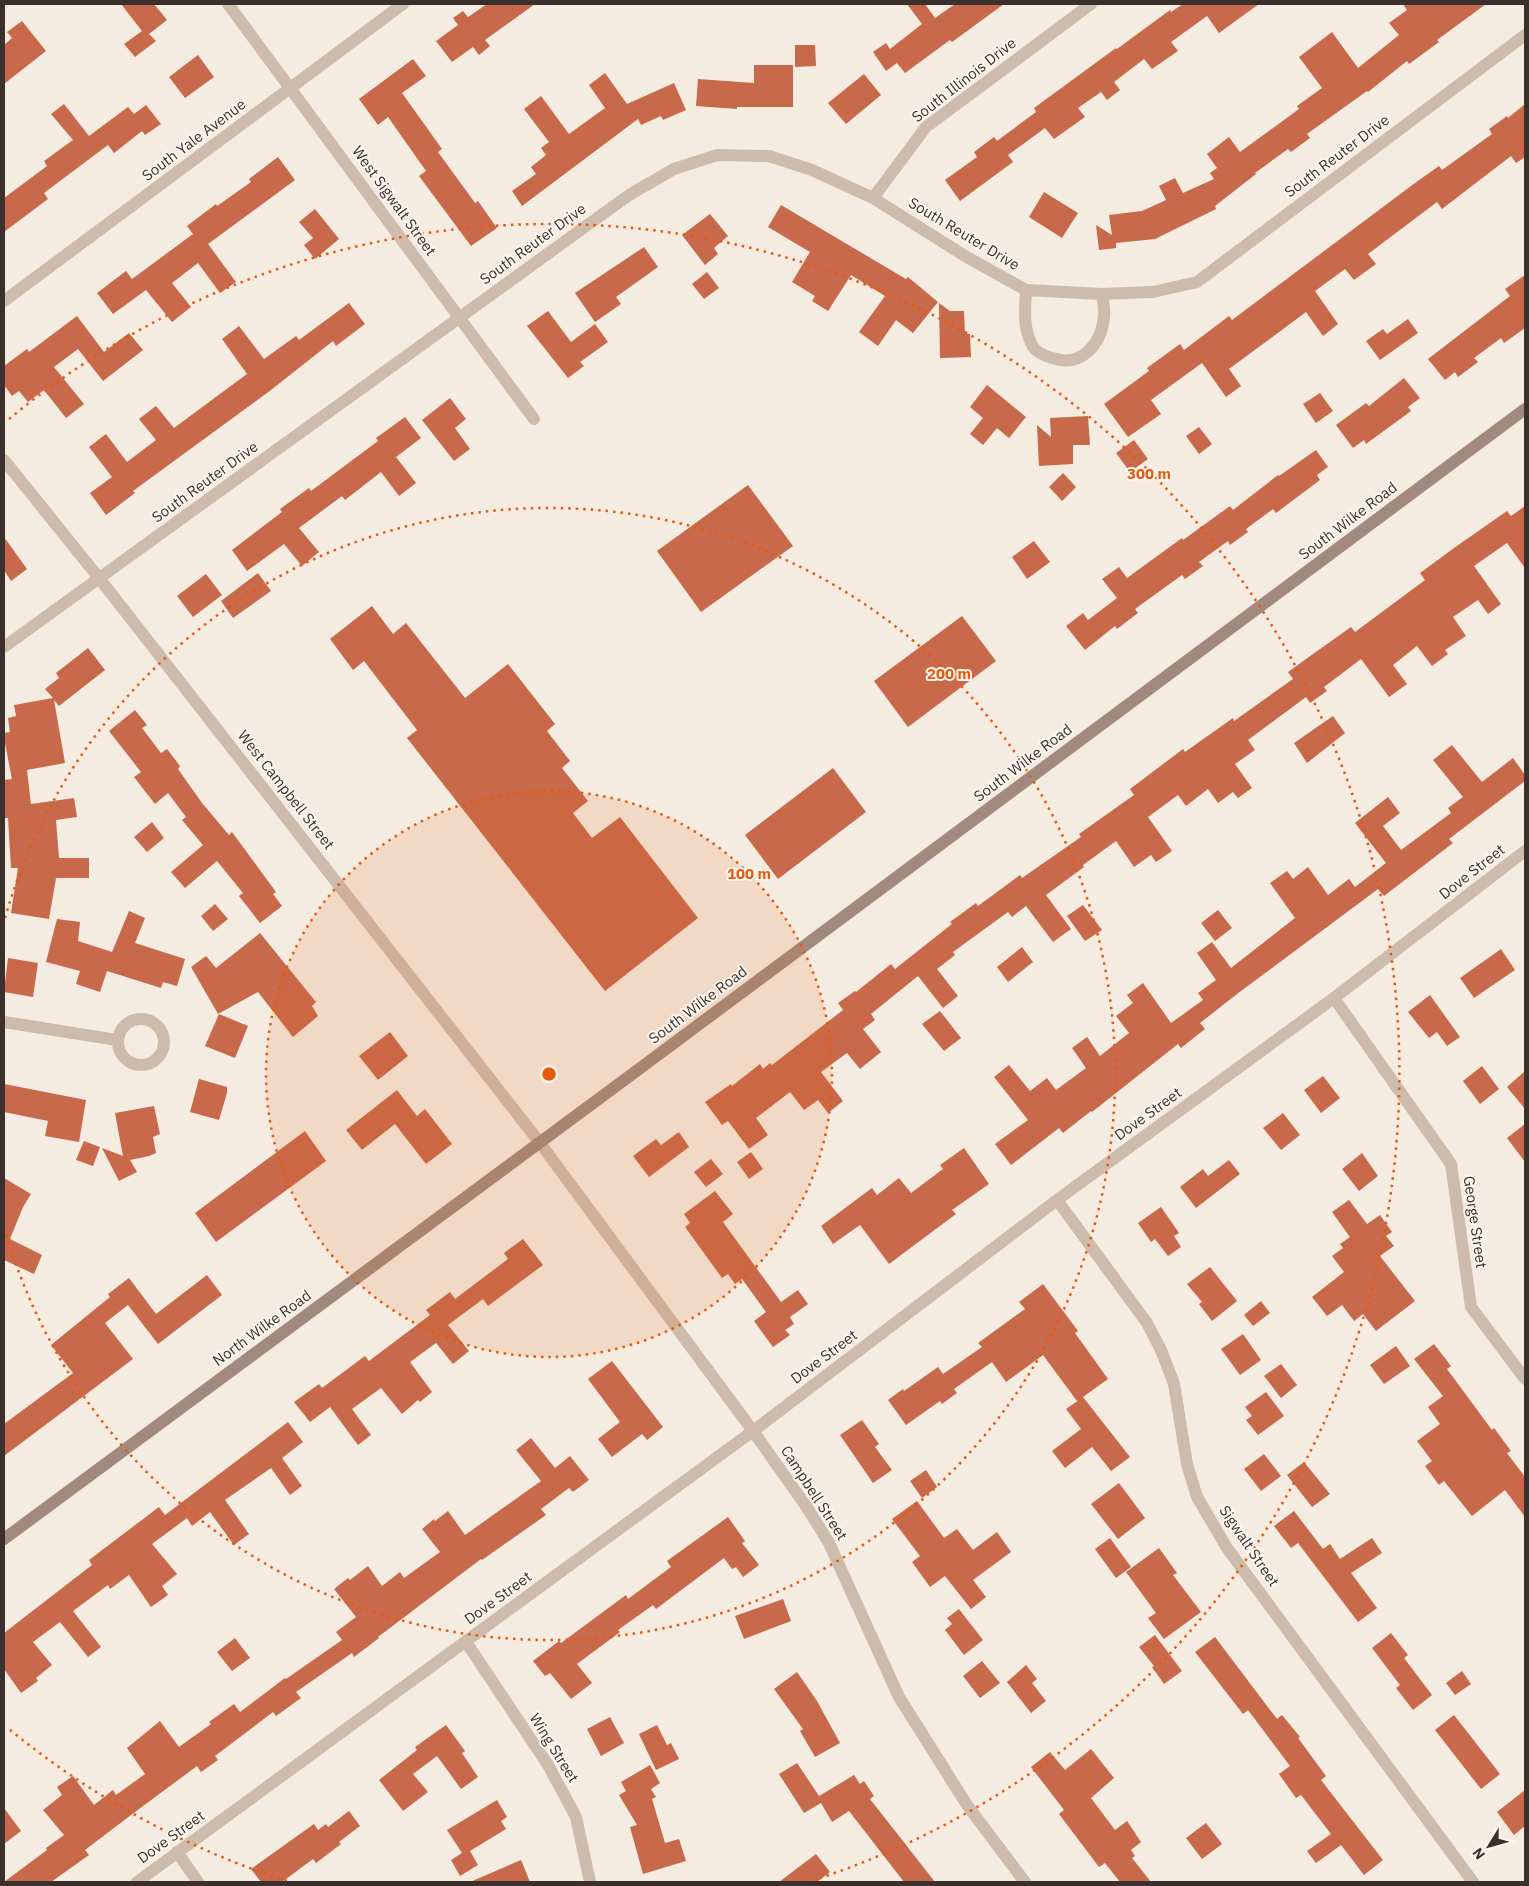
<svg xmlns="http://www.w3.org/2000/svg" width="1529" height="1886" font-family="'IBM Plex Sans',sans-serif">
	<style>
		.building { fill: #c8694b }
		.lines { fill: none; stroke-linecap: round; stroke-linejoin: round }
		.street { stroke: #cdbbac; stroke-width: 12 }
		.secondary { stroke: #a18a7d; stroke-width: 12 }
		.ring { fill: none; stroke: #e8590c; stroke-width: 2.5; stroke-dasharray: 2.5 5 }
		.labels { text-anchor: middle; stroke-width: 4; stroke-linejoin: round; paint-order: stroke }
		.street-label { font-size: 15px; fill: #3b302b; stroke: #fbf5ee }
		.centre { fill: #e8590c; stroke: #fbf5ee; stroke-width: 2.5 }
		.ring-label { font-size: 15px; text-anchor: middle; font-weight: bold; fill: #e8590c; stroke: #fbf5ee; stroke-width: 4; stroke-linejoin: round; paint-order: stroke }
	</style>
	<rect width="100%" height="100%" fill="#f4ebe1"/>
	<path class="building" d="M121,4h33l13,16 -18,14 7,7 -21,16 -11,-13 18,-13z
		M487,4h48l-50,36 5,6 -11,9 -6,-8 -21,15 -16,-21 22,-16 -5,-7 10,-7 5,6z
		M907,4h18l10,14 20,-14h49l-52,38 -2,-2 -45,33 -8,-10 -11,8 -13,-19 13,-9 4,6 32,-25z
		M1183,4h76l-40,29 -12,-17 -36,26 7,9 -26,18 -8,-10 -30,23 6,8 -13,10 -6,-8 -23,16 7,9 -31,22 -9,-11 -37,27 5,7 -53,39 -15,-21 32,-23 -3,-5 20,-15 3,4 39,-29 -2,-4 82,-60 1,1 53,-39 1,2z
		M1403,4h83l-49,36 2,2 -30,22 -2,-3 -39,31 -1,-1 -60,43 3,4 -19,14 -3,-3 -33,24 1,1 -41,32 1,3 -61,30 -39,4v5l-17,2 -3,-25 16,10 -3,-20 33,-4 24,-11 -7,-14 16,-8 8,15 31,-14 -4,-6 7,-5 -10,-14 22,-17 11,15 59,-43 -2,-3 25,-18 -23,-31 33,-25 26,36 41,-33 -10,-12 18,-13z
		M22,21l24,30 -42,33v-39l8,-7 -5,-6z
		M795,45h20l1,21 -21,1z
		M198,55l16,22 -29,21 -16,-21z
		M413,59l13,17 -24,17 40,56 -4,3 37,51 3,-2 19,27 -26,18 -52,-70 7,-5 -38,-54 -10,8 -19,-26z
		M754,65h39v42h-56v2l-41,-3 2,-27 56,4z
		M605,73l22,31 47,-21 12,27 -23,10 -2,-4 -20,9 -3,-6 -116,87 -10,-15 24,-17 -5,-7 15,-12 -5,-7 8,-6 -25,-33 17,-13 28,38 36,-26 -16,-23z
		M864,74l17,21 -35,29 -18,-21z
		M64,104l25,32 39,-29 6,7 12,-9 15,19 -16,11 -3,-4 -28,22 -6,-8 -64,48 4,6 -44,33v-34l43,-32 -3,-5 29,-21 -22,-26z
		M1525,104v53l-9,6 -5,-7 -69,53 -5,-7 -69,52 8,10 -22,16 -9,-11 -30,22 23,33 -15,12 -17,-24 -77,57 12,17 -15,11 -24,-34 -51,37 10,14 -33,23 -24,-33 45,-33 -2,-3 33,-24 4,6 45,-34 3,4 183,-137 24,-17 3,4 50,-36 -3,-5 18,-13 1,2z
		M278,157l17,23 -87,64 28,38 -16,11 -22,-30 -26,20 19,24 -19,15 -26,-32 -33,24 -16,-21 29,-22 6,8 61,-45 -6,-8 29,-22 1,2 34,-24 -2,-3z
		M1044,192l34,21 -16,25 -33,-21z
		M781,205l125,74 2,-2 30,25 -25,31 -17,-13 -18,26 -19,-14 26,-36 -34,-21 -23,36 -16,-10 3,-5 -23,-14 18,-30 -42,-25z
		M315,209l24,30 -24,20 -11,-14 9,-7 -14,-16z
		M710,214l18,22 -14,12 4,6 -13,11 -23,-30z
		M644,247l14,20 -42,30 5,7 -26,18 -20,-29z
		M707,272l12,16 -15,11 -12,-15z
		M1525,275v53l-21,15 -3,-5 -27,20 4,4 -20,15 -3,-5 -10,8 -17,-21 82,-63 -5,-7z
		M349,303l16,21 -29,22 -3,-5 -62,49 -138,101 2,2 -29,22 -16,-22 22,-16 -23,-30 17,-13 21,28 29,-22 -17,-21 17,-13 18,22 73,-54 -25,-35 17,-13 25,33 32,-23 3,4z
		M939,303l11,8h14l1,23h5l1,23 -31,1z
		M548,311l23,31 24,-18 13,18 -28,20 4,4 -16,12 -41,-52z
		M77,316l27,36 25,-19 14,17 -40,31 -25,-32 -24,18 30,37 -18,14 -22,-28 -16,12 -9,-11 -7,5 -8,-11v-19l23,-17 2,3z
		M1408,319l10,14 -38,27 -14,-19 17,-12 4,5z
		M1404,378l16,20 -12,9 3,4 -45,33 -2,-4 -11,8 -17,-23 30,-22 3,3z
		M987,385l39,32 -17,21 -12,-10 -14,17 -13,-11 13,-16 -13,-11z
		M1320,393l13,18 -17,12 -13,-19z
		M450,398l16,21 -11,9 15,21 -16,12 -32,-41z
		M1088,416l2,29h-17v19l-34,2 -2,-41 14,12 -1,-19z
		M405,417l16,21 -25,19 20,26 -17,13 -18,-24 -36,28 -3,-4 -43,32 20,24 -17,14 -18,-22 -37,27 -15,-21 50,-38 -2,-3 29,-21 2,3 67,-50 -2,-3z
		M1199,427l13,17 -13,10 -13,-18z
		M1134,440l14,19 -18,13 -14,-19z
		M1316,450l12,17 -11,8 3,5 -44,33 -3,-4 -27,20 2,3 -18,13 -2,-4 -29,21 4,4 -18,13 -3,-4 -47,34 3,4 -21,16 -2,-3 -30,24 -19,-24 17,-13 5,7 29,-22 -15,-19 17,-12 8,11 55,-40 1,2 47,-34 3,4 45,-35 1,1z
		M1063,473l13,14 -14,14 -13,-14z
		M748,485l45,61 -92,66 -44,-61z
		M1525,506v62l-18,-25 -33,23 27,38 -13,10 -10,-14 -25,17 13,19 -21,14 3,4 -16,12 -15,-20 -24,19 14,19 -18,13 -28,-38 -37,28 3,4 -17,12 -4,-6 -58,43 7,10 -20,14 17,24 -14,10 -5,-6 -15,11 -10,-14 -22,17 -8,-11 -30,22 24,34 -16,11 -5,-7 -17,12 -18,-26 -33,24 1,2 -38,28 25,34 -18,13 -27,-36 -14,11 -4,-5 -55,40 2,3 -18,14 21,27 -15,12 -25,-32 -47,38 4,6 -12,9 18,23 -21,17 -13,-16 -26,19 22,29 -15,12 -10,-13 -14,10 -14,-18 -34,26 12,17 -19,14 -21,-28 -6,4 -17,-23 26,-18 1,2 28,-22 3,5 7,-6 2,2 71,-55 -5,-7 17,-12 1,1 35,-28 4,5 57,-45 -2,-2 26,-19 2,3 42,-31 2,3 59,-41 -2,-3 55,-39 -4,-6 53,-40 2,3 48,-34 1,3 59,-42 -5,-7 25,-18 38,-27 4,5 70,-52 -5,-7 34,-25 53,-37 4,5z
		M4,537l23,32 -16,12 -7,-11z
		M1034,541l16,21 -23,17 -15,-22z
		M258,573l13,18 -38,27 -12,-17z
		M206,574l16,21 -29,22 -16,-21z
		M372,606l21,28 13,-11 59,75 43,-34 47,60 -8,7 23,30 -8,7 26,33 -15,12 19,25 28,-21 78,101 -93,73 -198,-253 10,-8 -53,-69 -11,9 -23,-31z
		M962,616l34,45 -88,66 -34,-46z
		M88,648l17,22 -46,36 -5,-6 11,63 -38,7 4,34 43,-6 3,19 -21,3 3,38h30v20h-33l-7,41 -38,-6 7,-45h-7l-3,-50h-4v-38l8,-1 -8,-41v-5l6,-1 -2,-14 8,-2 -2,-11 39,-7 -8,-9 14,-11 -3,-5z
		M135,710l12,15 -5,3 19,25 6,-4 13,17 -2,3 24,34 27,32 3,-3 44,60 -3,2 9,12 -22,17 -21,-27 4,-3 -26,-32 -32,27 -14,-16 32,-27 -21,-25 4,-3 -18,-24 -13,11 -21,-27 7,-5 -32,-41z
		M1333,716l12,17 -38,30 -13,-20z
		M1452,745l30,37 31,-24 12,17v6l-76,58 4,4 -69,53 -6,-7 -141,105 -37,29 5,6 -24,19 -3,-4 -86,68 -1,-1 -28,22 -4,-5 -48,37 -16,-21 33,-24 -34,-43 15,-12 21,26 17,-13 9,12 30,-22 -14,-20 15,-11 13,19 29,-23 -13,-17 17,-13 -6,-8 16,-12 28,40 32,-23 -5,-7 18,-13 -19,-27 15,-11 19,26 64,-50 -25,-35 17,-12 6,8 15,-12 20,28 21,-16 6,8 31,-24 -31,-40 33,-26 12,16 -17,13 18,24 50,-37 -3,-5 15,-11 -30,-37z
		M833,768l33,44 -88,67 -33,-44z
		M152,822l12,16 -17,14 -13,-15z
		M215,904l13,15 -15,12 -12,-15z
		M1083,905l19,25 -17,11 -18,-25z
		M1218,910l14,18 -17,13 -14,-18z
		M129,911l16,7 -10,25 50,16 -8,27 -14,-4 -2,6 -54,-17 -7,21 -24,-8 4,-13 -34,-9 11,-43 23,3 -2,19 34,11z
		M260,933l56,69 -4,4 6,10 -25,21 -35,-45 -40,22 -27,-47 15,-11 10,12z
		M1022,947l11,15 -25,20 -11,-15z
		M1501,949l14,21 -41,28 -14,-20z
		M8,958l30,5 -5,34 -29,-5z
		M1430,995l30,42 -13,9 -10,-14 -8,6 -21,-26z
		M940,1011l21,27 -17,13 -22,-27z
		M219,1014l29,12 -13,32 -30,-12z
		M390,1032l18,24 -30,24 -19,-24z
		M1482,1066l17,23 -19,15 -17,-23z
		M1525,1071v38l-18,-22z
		M1323,1076l17,22 -19,15 -17,-23z
		M199,1079l28,8v6l-8,27 -29,-8z
		M4,1084l82,16 -7,42 -34,-6 3,-15 -44,-9z
		M397,1090l20,26 8,-7 27,35 -26,20 -31,-40 -33,26 -16,-20z
		M154,1106l6,28 -7,3 3,16 -7,3 -19,4 7,12 -18,9 -17,-33 21,8 -8,-43z
		M1283,1113l17,22 -19,15 -18,-22z
		M1525,1124v38l-18,-24z
		M305,1131l21,30 -110,81 -21,-29z
		M679,1132l10,15 -40,30 -16,-21 23,-17 5,6z
		M84,1141l16,6 -7,19 -17,-6z
		M964,1148l25,36 -37,26 4,4 -67,50 -29,-39 -27,19 -12,-18 51,-38 5,7 22,-17 12,15 32,-24 -3,-4z
		M751,1152l12,17 -14,10 -12,-17z
		M1362,1153l16,23 -19,15 -17,-22z
		M711,1159l12,15 -17,13 -12,-15z
		M1229,1160l11,14 -44,34 -16,-21 23,-18 5,7z
		M4,1178l27,16 -8,13 -13,32 32,16 -8,19 -30,-14z
		M715,1191l18,23 -10,8 58,80 17,-12 10,14 -18,13 4,7 -9,6 5,5 -17,12 -19,-26 12,-9 -24,-33 -7,5 -7,-10 -6,4 -37,-51 5,-4 -6,-9z
		M1349,1200l18,24 13,-9 12,17 -6,4 8,10 -14,10 35,45 -39,30 -13,-17 -9,7 -12,-16 -15,11 -15,-19 32,-25 -12,-16 11,-8 -3,-4 10,-7 -18,-25z
		M1161,1207l18,26 -5,3 7,11 -13,9 -13,-17 -4,3 -13,-19z
		M523,1239l20,26 -55,41 -5,-7 -35,26 21,26 -16,13 -17,-21 -26,19 22,30 -12,10 -2,-2 -16,14 -21,-26 -29,21 19,26 -13,10 -28,-38 -20,15 -16,-20 25,-18 3,4 43,-32 4,5 61,-46 -4,-5 24,-18 5,7 53,-40 -4,-6z
		M1210,1267l27,34 -25,20 -13,-17 3,-2 -15,-18z
		M207,1275l15,20 -64,49 -30,-39 -23,18 28,36 -129,97v-32l69,-51 -22,-28 59,-48 -2,-3 21,-16 27,36z
		M1043,1284l35,47 -3,2 33,46 -25,18 47,60 -19,14 -19,-24 -27,21 -13,-17 29,-22 -15,-20 13,-9 -2,1 -34,-46 -37,27 -14,-20 -38,27 3,4 -15,11 -2,-3 -34,24 -18,-25 15,-11 1,2 34,-24 5,7 39,-27 -4,-4 47,-34 -6,-7z
		M1261,1301l9,12 -17,13 -9,-11z
		M1243,1334l18,26 -21,15 -19,-26z
		M1434,1344l17,22 -4,3 45,61 2,-2 17,23 -4,2 18,24v40l-20,-27 -33,26 -28,-35 -5,4 -14,-19 7,-5 -15,-20 23,-17 -12,-17 15,-11 -29,-37z
		M1396,1346l14,20 -26,18 -14,-19z
		M612,1361l51,66 -16,13 -5,-6 -30,23 -14,-18 22,-17 -32,-43z
		M1281,1364l16,21 -16,13 -17,-22z
		M1266,1392l18,24 -26,19 -12,-15 6,-4 -7,-9z
		M862,1420l17,24 -4,3 17,23 -19,13 -33,-48z
		M288,1422l15,20 -21,16 20,28 -12,9 -19,-27 -46,32 24,34 -15,11 -24,-33 -18,14 -5,-8 -35,26 25,30 -15,12 6,9 -17,12 -22,-32 -19,14 -2,-4 -35,26 28,36 -13,10 -28,-35 -27,20 19,23 -16,13 2,3 -17,12 -17,-24v-36l88,-68 -3,-5 70,-53 6,8z
		M531,1438l24,30 15,-12 19,24 -16,12 -4,-4 -28,21 5,6 -64,45 -1,-1 -103,78 1,1 -25,19 -2,-4 -56,39 5,6 -25,18 -3,-4 -58,44 3,4 -17,12 -4,-6 -66,49 -46,35 4,5 -38,27h-47l43,-32 -1,-2 18,-13 -21,-25 19,-15 -5,-8 16,-11 21,29 19,-15 3,5 29,-21 -18,-26 33,-27 19,26 32,-23 -2,-2 25,-18 6,8 45,-34 1,1 56,-39 -6,-8 20,-15 -22,-28 14,-11 2,2 18,-14 14,20 18,-14 4,6 36,-26 -18,-23 12,-10 1,2 13,-10 17,24 76,-54 -25,-31z
		M1264,1454l17,22 -20,15 -17,-22z
		M1304,1462l26,32 -18,13 -25,-32z
		M926,1470l11,17 -15,11 -12,-17z
		M1119,1483l26,35 -27,21 -27,-35z
		M917,1501l27,37 13,-9 16,21 24,-18 14,20 -38,28 13,17 -15,12 -26,-33 -15,11 -18,-25 8,-6 -28,-37z
		M1294,1511l29,38 7,-5 10,15 32,-21 10,15 -31,20 26,35 -19,14 -60,-79 -7,5 -17,-22z
		M728,1517l17,24 -3,2 17,22 -16,12 -7,-10 -4,2 -8,-11 -68,51 -3,-4 -35,25 2,2 -43,32 15,19 -21,16 -21,-26 -5,3 -12,-15 26,-20 2,2 65,-48 2,4 43,-32 -4,-6z
		M1110,1538l21,29 -15,11 -21,-29z
		M1159,1548l18,25 -4,2 28,37 -37,27 -16,-21 8,-5 -30,-41z
		M783,1599l8,22 -47,18 -9,-23z
		M959,1609l24,31 -19,15 -19,-25 7,-6 -5,-6z
		M1391,1633l17,22 -4,3 28,37 -19,15 -17,-22 4,-3 -28,-37z
		M1155,1635l27,36 -18,13 -12,-17 2,-1 -15,-19z
		M1215,1637l62,82 5,-4 18,22 -2,1 28,38 -5,4 62,80 -19,15 -23,-30 -25,18 -9,-12 24,-17 -30,-39 -5,3 -17,-24 11,-8 -42,-56 -5,4 -48,-62z
		M235,1638l15,20 -18,13 -15,-19z
		M982,1661l18,22 -20,15 -17,-22z
		M1026,1665l11,14 -5,4 14,18 -15,12 -24,-31z
		M1462,1671l9,13 -16,11 -9,-12z
		M797,1672l20,29 23,42 -25,14 -15,-26 3,-2 -29,-40z
		M1454,1715l46,59 -19,15 -46,-59z
		M610,1717l14,26 -23,13 -14,-27z
		M446,1725l19,26 -3,2 16,24 -17,12 -24,-33 -24,18 15,18 -25,19 -24,-31 38,-30 -2,-3z
		M657,1725l10,20 4,-2 8,16 -23,11 -17,-36z
		M1091,1749l23,29 -23,20 24,32 12,-9 14,21 -10,8 4,6 -3,2 19,24h-31l-15,-19 -6,4 -40,-53 5,-4 -33,-43 19,-15 15,18z
		M797,1763l22,33 35,-21 6,9 4,-3 10,15 -4,3 65,83h-31l-55,-71 -17,11 -11,-19 -17,10 -25,-39z
		M650,1765l10,18 -9,6 5,8 -4,2 13,44 14,-4 7,22 -43,13 -13,-47 7,-2 -18,-30 7,-4 -5,-9z
		M1525,1790v36l-11,9 -17,-23z
		M497,1800l10,17 -6,4 5,8 -36,22 8,14 -18,11 -9,-16 11,-7 -15,-23z
		M4,1808l17,23 -17,13z
		M349,1811l11,15 -21,16 2,2 -25,19 -3,-4 -31,23h-21l-10,-13 63,-45 4,6 8,-6 2,3z
		M1206,1823l16,21 -20,15 -16,-21z
		M816,1854l14,18 -13,10h-38z
		M521,1860l9,22h-60z"/>
	<g class="lines">
		<path class="street" d="M228,4l306,415
			M873,198l53,-71 165,-123
			M1026,290c-1,19 -3,35 5,53 3,8 13,13 21,15 29,10 49,-13 52,-41 1,-7 -1,-15 -2,-23
			M4,301l399,-297
			M4,460l95,118 441,565 213,288 55,78 21,34 70,154 68,108 58,77
			M4,647l625,-452 45,-26 43,-14 52,1 43,14 61,28 92,58 61,34 76,4 51,-2 44,-10 328,-247
			M1334,998l117,166 20,143 54,72
			M118 1042a23 23 0 1 1 46 0a23 23 0 1 1-46 0Z
			M4,1022l113,18
			M1057,1200l90,123 14,27 13,34 13,80 10,33 30,51 246,334
			M466,1642l82,123 28,52 14,65
			M177,1852l21,30
			M137,1882l616,-451 304,-231 277,-202 191,-147"/>
		<path class="secondary" d="M4,1539l627,-464 894,-666"/>
	</g>
	<circle cx="549" cy="1074" r="283" fill="#e8590c" fill-opacity=".12"/>
	<g class="ring">
		<circle cx="549" cy="1074" r="283"/>
		<path d="M5 918A566 566 0 1 1 5 1230"/>
		<path d="M287 1881A849 849 0 0 1 9 1729M9 419A849 849 0 1 1 811 1881"/>
	</g>
	<g class="labels">
		<g class="street-label">
			<text transform="translate(964 80) rotate(-38)" y="5">South Illinois Drive</text>
			<text transform="translate(194 140) rotate(-37)" y="5">South Yale Avenue</text>
			<text transform="translate(1337 156) rotate(-37)" y="5">South Reuter Drive</text>
			<text transform="translate(394 201) rotate(54)" y="5">West Sigwalt Street</text>
			<text transform="translate(964 234) rotate(31)" y="5">South Reuter Drive</text>
			<text transform="translate(533 244) rotate(-36)" y="5">South Reuter Drive</text>
			<text transform="translate(205 482) rotate(-36)" y="5">South Reuter Drive</text>
			<text transform="translate(1348 521) rotate(-37)" y="5">South Wilke Road</text>
			<text transform="translate(1023 763) rotate(-37)" y="5">South Wilke Road</text>
			<text transform="translate(286 790) rotate(52)" y="5">West Campbell Street</text>
			<text transform="translate(1472 872) rotate(-38)" y="5">Dove Street</text>
			<text transform="translate(698 1005) rotate(-37)" y="5">South Wilke Road</text>
			<text transform="translate(1148 1114) rotate(-36)" y="5">Dove Street</text>
			<text transform="translate(1475 1222) rotate(82)" y="5">George Street</text>
			<text transform="translate(262 1328) rotate(-36)" y="5">North Wilke Road</text>
			<text transform="translate(824 1357) rotate(-37)" y="5">Dove Street</text>
			<text transform="translate(814 1493) rotate(57)" y="5">Campbell Street</text>
			<text transform="translate(1249 1546) rotate(56)" y="5">Sigwalt Street</text>
			<text transform="translate(498 1598) rotate(-36)" y="5">Dove Street</text>
			<text transform="translate(554 1748) rotate(58)" y="5">Wing Street</text>
			<text transform="translate(171 1837) rotate(-36)" y="5">Dove Street</text>
		</g>
	</g>
	<circle cx="549" cy="1074" r="8" class="centre"/>
	<g class="ring-label">
		<text x="1149" y="479">300 m</text>
		<text x="949" y="679">200 m</text>
		<text x="749" y="879">100 m</text>
	</g>
	<rect width="1529" height="1886" fill="none" stroke="#3b302b" stroke-width="10"/>
	<g transform="translate(1489 1846) rotate(233)" stroke="#fbf5ee" stroke-width="4" paint-order="stroke">
	<path d="M0-4L9 19L0 12L-9 19Z" fill="#3b302b"/>
	<text y="-8" font-size="14" font-weight="bold" text-anchor="middle" fill="#3b302b">N</text>
	</g>
</svg>
